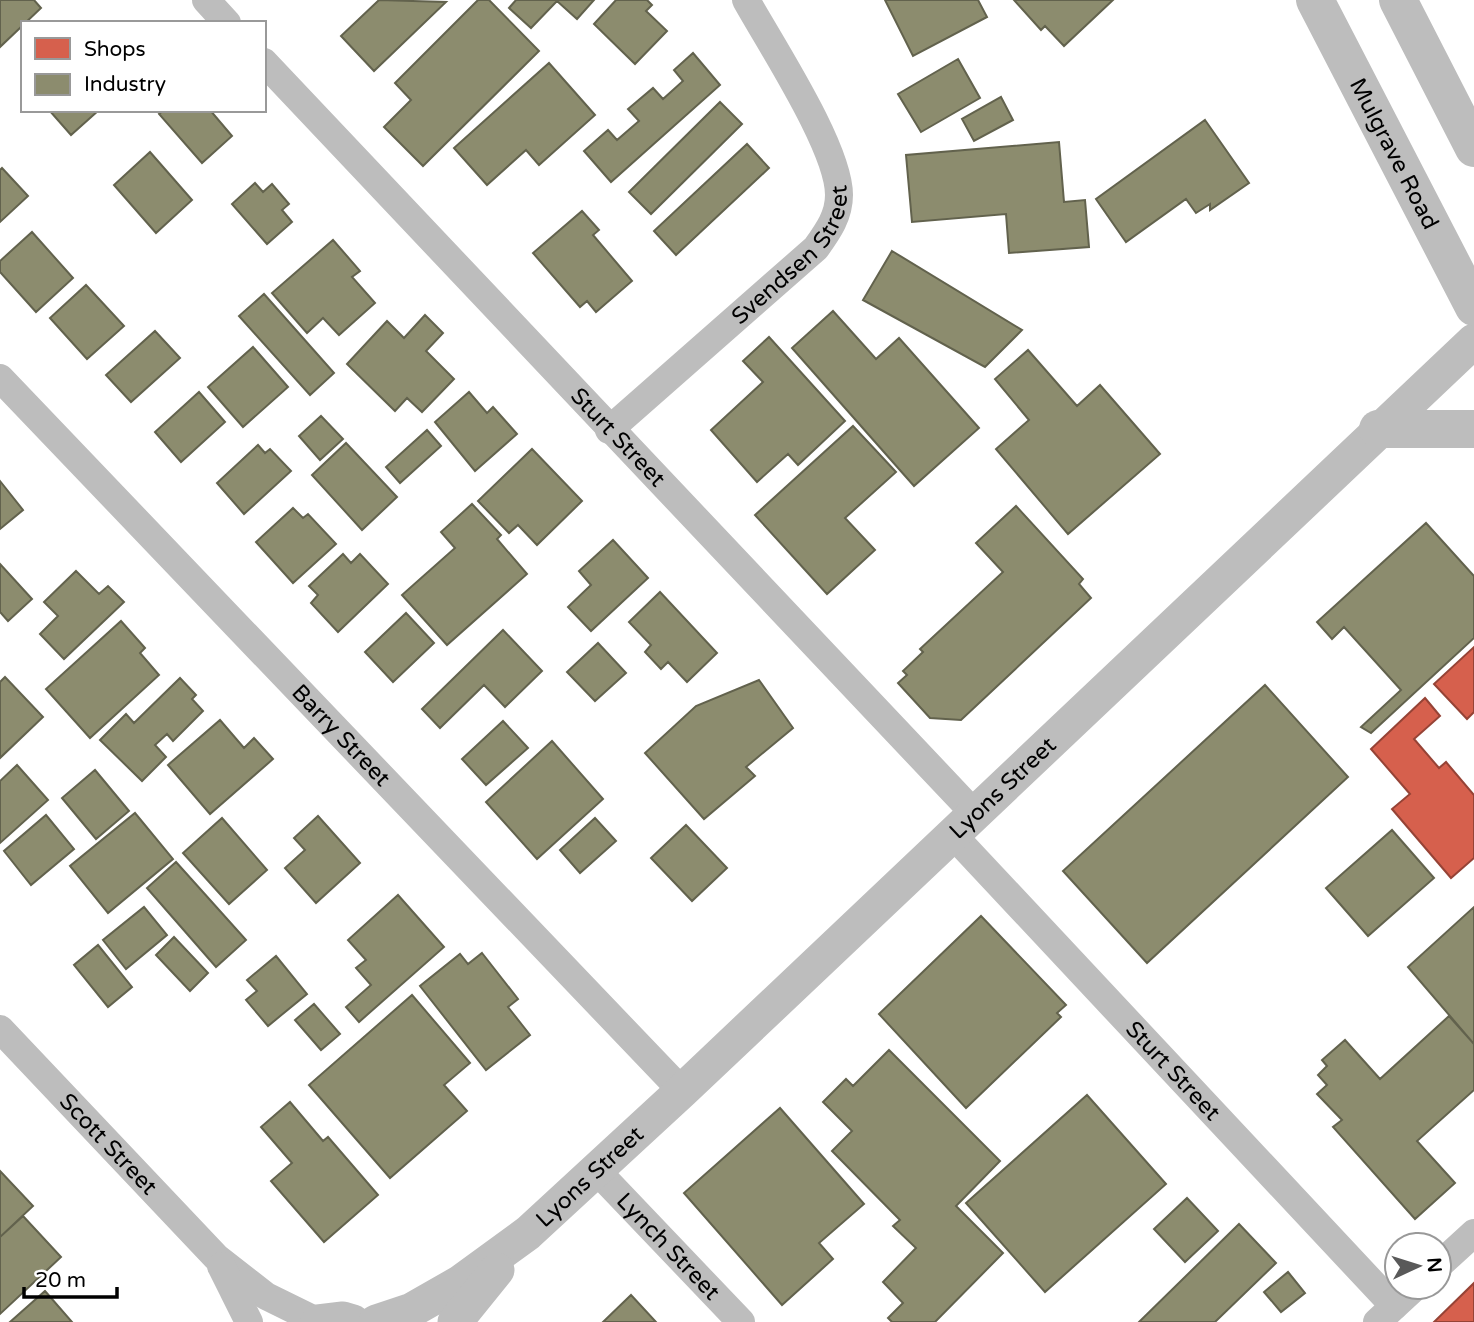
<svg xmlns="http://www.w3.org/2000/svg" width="1474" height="1322" font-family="'Varela Round',sans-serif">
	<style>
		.shops { fill: #d6604d; stroke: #964336; stroke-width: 2 }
		.industry { fill: #8c8c6e; stroke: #62624d; stroke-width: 2 }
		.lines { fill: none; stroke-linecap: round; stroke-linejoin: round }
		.minor { stroke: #bdbdbd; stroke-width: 28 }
		.tertiary { stroke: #bdbdbd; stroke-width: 35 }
		.primary { stroke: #bdbdbd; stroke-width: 38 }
		.labels { text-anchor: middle; stroke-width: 7; stroke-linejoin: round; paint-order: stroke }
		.street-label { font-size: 23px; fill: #000; stroke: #fff }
	</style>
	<rect width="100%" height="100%" fill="#fff"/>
	<path class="shops" d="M1474,647v65l-7,7 -33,-35z
		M1425,698l15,18 -26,23 25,29 7,-6 28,33v63l-23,20 -59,-69 18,-15 -39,-45z
		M1474,1283v39h-40z"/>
	<path class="industry" d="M0,0h34l7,8 -41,39z
		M379,0l67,2 -72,69 -33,-35z
		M478,0h11l50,51 -116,115 -39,-39 27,-27 -16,-17z
		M516,0h78l-17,19 -20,-18 -26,27 -22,-20z
		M616,0h31l5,5 -6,6 21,20 -32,33 -41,-40z
		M885,0h93l9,17 -74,39z
		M1014,0h99l-49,46 -19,-20 -4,4z
		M693,53l27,32 -109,97 -27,-31 24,-21 9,10 22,-19 -11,-12 25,-21 10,11 20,-18 -9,-11z
		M958,59l22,39 -59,34 -23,-38z
		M549,63l46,52 -56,50 -13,-15 -39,35 -33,-37z
		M1001,97l12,23 -39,21 -12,-22z
		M720,102l22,22 -91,90 -22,-22z
		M49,110h50l-28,25z
		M164,110h46l22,26 -30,27 -43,-49z
		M1205,120l44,63 -39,27v-6l-14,9 -10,-14 -60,43 -30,-43z
		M1059,142l5,60 21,-2 4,47 -80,6 -3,-39 -94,8 -6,-67z
		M747,144l22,24 -93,87 -22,-24z
		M150,152l42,48 -36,33 -42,-48z
		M2,168l26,28 -28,26v-52z
		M255,183l8,9 9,-8 17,20 -7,6 10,12 -25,22 -35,-40z
		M582,211l17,19 -6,5 39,46 -36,31 -9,-11 -7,6 -47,-54z
		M32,232l41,46 -37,34 -36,-40v-11z
		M333,240l27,31 -8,6 23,26 -36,32 -16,-17 -16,15 -35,-40z
		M892,251l130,79 -37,37 -122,-67z
		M86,285l38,41 -37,33 -37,-41z
		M264,294l70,79 -24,22 -71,-79z
		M833,311l43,48 23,-21 80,90 -65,58 -122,-138z
		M425,315l18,18 -17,18 28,28 -32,33 -15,-14 -12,13 -48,-47 40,-43 17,17z
		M155,331l25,27 -49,44 -25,-27z
		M769,337l76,84 -47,44 -10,-11 -31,28 -46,-52 52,-48 -20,-21z
		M253,347l35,40 -45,40 -35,-40z
		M1028,350l49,56 23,-21 60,69 -92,80 -72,-85 33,-29 -34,-41z
		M199,392l26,30 -44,40 -26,-30z
		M469,392l18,21 6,-6 24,27 -42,37 -40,-49z
		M321,416l22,23 -23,21 -21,-24z
		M853,426l43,46 -51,46 30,32 -48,44 -72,-79z
		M427,430l14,16 -41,37 -14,-16z
		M346,443l51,54 -35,33 -50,-55z
		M258,445l7,8 5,-4 21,22 -47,43 -27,-31z
		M532,449l50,52 -45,44 -19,-20 -9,8 -31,-32z
		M0,481l23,29 -23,19z
		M472,504l29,31 -4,4 30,35 -80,71 -45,-50 53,-47 -14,-16z
		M1016,506l67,73 -4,5 12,14 -130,122 -31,-2 -32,-35 9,-8 -4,-4 20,-19 -3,-3 83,-77 -27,-29z
		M293,508l10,10 5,-4 28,30 -43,39 -37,-41z
		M1426,523l48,53v62l-103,95 -10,-6 40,-37 -57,-63 -12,12 -15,-17z
		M613,540l35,38 -57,53 -23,-24 23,-22 -12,-14z
		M343,554l8,9 9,-9 28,30 -50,48 -27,-29 7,-8 -9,-9z
		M0,564l32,35 -24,22 -8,-9z
		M76,571l23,23 9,-8 16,16 -60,57 -24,-25 18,-18 -14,-14z
		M660,592l57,61 -30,29 -19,-20 -7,7 -16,-17 6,-7 -22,-23z
		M406,613l28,30 -41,39 -28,-30z
		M121,621l24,27 -5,5 19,22 -69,63 -44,-49z
		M503,630l39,41 -37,36 -21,-22 -44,43 -18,-19z
		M598,643l28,30 -31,28 -28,-29z
		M5,677l38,40 -43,41v-76z
		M180,678l16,17 -4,4 11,12 -30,30 -6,-7 -12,11 11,12 -24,24 -42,-41 26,-26 8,9z
		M759,680l34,48 -47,39 9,9 -51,43 -59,-66 51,-47z
		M1265,685l83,92 -201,186 -84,-92z
		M220,720l24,28 10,-10 19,21 -63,55 -42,-49z
		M503,721l25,27 -42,37 -24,-26z
		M552,741l51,58 -66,60 -51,-57z
		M17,765l31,35 -48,43v-62z
		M95,770l34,41 -33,28 -34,-41z
		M135,813l38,46 -65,54 -38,-47z
		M46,815l28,34 -43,36 -27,-34z
		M318,816l42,47 -44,40 -31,-35 20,-18 -11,-12z
		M222,818l45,52 -38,34 -46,-51z
		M595,818l21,23 -36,32 -20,-23z
		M686,825l41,43 -35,33 -41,-43z
		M1392,830l42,48 -66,58 -42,-48z
		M176,862l70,78 -30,27 -69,-79z
		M398,895l46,52 -85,75 -13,-15 25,-22 -15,-17 10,-8 -18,-20z
		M144,907l23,28 -41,34 -23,-29z
		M1474,907v137l-66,-77z
		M981,916l85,89 -9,8 4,4 -95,91 -87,-94z
		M174,937l34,36 -18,18 -34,-36z
		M98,945l34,42 -24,20 -34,-42z
		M482,953l36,46 -10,8 22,28 -44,35 -66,-84 40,-32 8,10z
		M276,956l31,38 -39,32 -22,-26 11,-9 -10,-11z
		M412,995l58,68 -26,22 23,26 -77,67 -81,-93z
		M314,1004l26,30 -19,16 -26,-30z
		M1449,1016l25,28v46l-57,51 38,42 -40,36 -82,-92 9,-7 -25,-26 10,-9 -9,-10 9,-9 -5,-6 23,-20 35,39z
		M889,1050l111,111 -44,45 47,47 -68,69h-43l-4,-4 15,-15 -20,-21 33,-34 -23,-22 7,-6 -68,-69 20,-20 -29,-29 23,-23 7,7z
		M1087,1095l79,89 -121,108 -79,-89z
		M290,1102l33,39 5,-4 50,58 -54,47 -53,-61 21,-18 -31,-36z
		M780,1108l84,96 -45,39 14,16 -51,46 -98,-112z
		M0,1171l33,35 -33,31z
		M1187,1198l31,33 -33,31 -31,-33z
		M23,1216l38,41 -61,57v-77z
		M1239,1224l37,39 -61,59h-76z
		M1288,1272l17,21 -24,19 -17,-20z
		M45,1291l27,31h-62z
		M631,1295l25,27h-53z"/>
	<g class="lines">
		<g class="minor">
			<path d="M206,0l21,23"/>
			<path id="s1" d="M264,62l709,750"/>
			<path id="s2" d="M0,378l682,713"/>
			<path id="s3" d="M609,430l207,-182c12,-17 23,-32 23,-53 0,-47 -68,-150 -93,-195"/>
			<path id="s4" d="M952,834l442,472"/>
			<path id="s5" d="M0,1029l216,228 50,39 53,26"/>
			<path id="s6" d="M596,1170l145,152"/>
			<path d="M1439,1265l35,-32"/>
			<path d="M221,1266l28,56"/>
			<path d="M1377,1322l38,-35"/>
		</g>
		<g class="tertiary">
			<path d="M318,1322l25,-3 10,3"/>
			<path id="s7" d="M376,1322l36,-12 49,-28 67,-49 154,-142 792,-750"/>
			<path d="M455,1322l42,-52"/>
		</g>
		<g class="primary">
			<path id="s8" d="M1315,0l159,307"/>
			<path d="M1398,0l76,148"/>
			<path d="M1378,429h96"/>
		</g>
	</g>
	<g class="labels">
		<g class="street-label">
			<text dy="8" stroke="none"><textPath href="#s8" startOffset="173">Mulgrave Road</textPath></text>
			<text dy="8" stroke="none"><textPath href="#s3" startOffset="256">Svendsen Street</textPath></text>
			<text dy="8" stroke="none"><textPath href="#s1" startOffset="516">Sturt Street</textPath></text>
			<text dy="8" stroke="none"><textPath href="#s2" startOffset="494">Barry Street</textPath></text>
			<text dy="8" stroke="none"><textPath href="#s7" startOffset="828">Lyons Street</textPath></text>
			<text dy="8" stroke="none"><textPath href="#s4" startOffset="324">Sturt Street</textPath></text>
			<text dy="8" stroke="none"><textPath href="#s5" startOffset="158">Scott Street</textPath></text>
			<text dy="8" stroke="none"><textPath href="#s7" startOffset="261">Lyons Street</textPath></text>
			<text dy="8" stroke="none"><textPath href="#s6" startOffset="105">Lynch Street</textPath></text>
		</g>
	</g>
	<rect x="21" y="21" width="245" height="91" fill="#ffffff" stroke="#999999" stroke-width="2"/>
	<rect x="35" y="38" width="35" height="21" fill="#d6604d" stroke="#999999" stroke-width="2"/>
	<text x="84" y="56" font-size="21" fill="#000000">Shops</text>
	<rect x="35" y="74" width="35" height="21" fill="#8c8c6e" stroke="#999999" stroke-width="2"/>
	<text x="84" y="91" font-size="21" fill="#000000">Industry</text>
	<g transform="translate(1418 1266) rotate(86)"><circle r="33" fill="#ffffff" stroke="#999999" stroke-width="2"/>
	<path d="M0-5L12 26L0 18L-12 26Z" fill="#595959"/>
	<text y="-10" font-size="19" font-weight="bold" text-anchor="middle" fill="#000000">N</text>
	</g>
	<path d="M24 1287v10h93v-10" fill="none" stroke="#000000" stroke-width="3.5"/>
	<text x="35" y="1287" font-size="21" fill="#000000" stroke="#ffffff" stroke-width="5" paint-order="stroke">20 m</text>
</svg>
